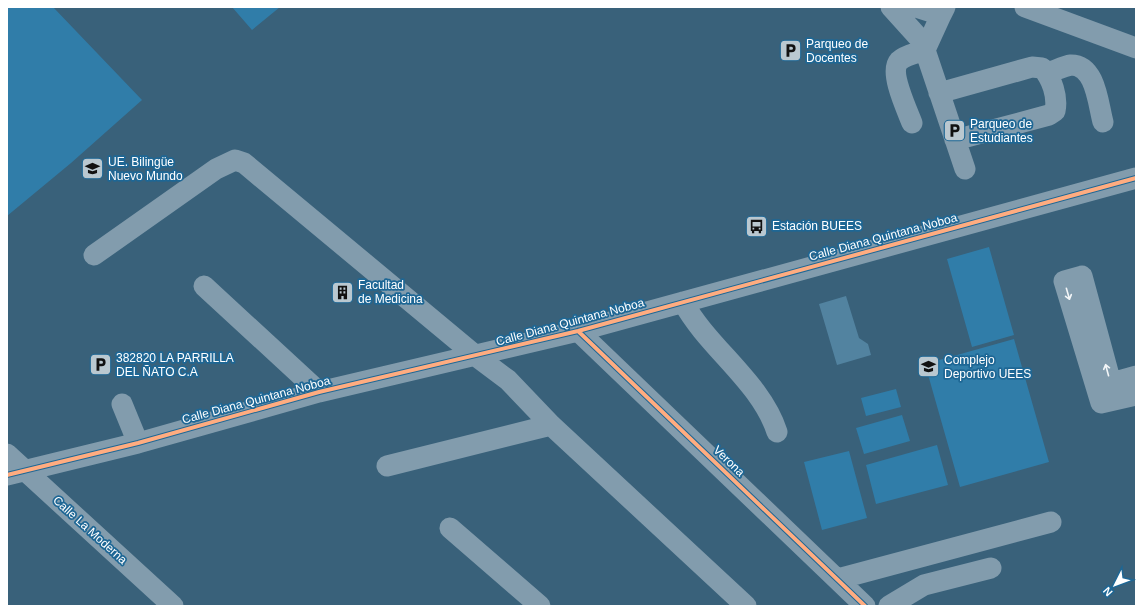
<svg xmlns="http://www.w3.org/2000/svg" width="1143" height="613" font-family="Arial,sans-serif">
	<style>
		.green { fill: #307da9 }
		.water { fill: #5283a0 }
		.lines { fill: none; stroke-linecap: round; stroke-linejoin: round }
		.minor { stroke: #829cad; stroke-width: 21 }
		.cycleway-casing { stroke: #1e6795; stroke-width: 6 }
		.cycleway { stroke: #ffac80; stroke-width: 4 }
		.oneway { stroke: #f2f5f7 }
		.labels { text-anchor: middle; stroke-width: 3.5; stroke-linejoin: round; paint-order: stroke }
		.poi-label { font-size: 12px; fill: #fff; stroke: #1e6795; text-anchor: start }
		.street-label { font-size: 12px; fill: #fff; stroke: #1e6795 }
	</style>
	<rect width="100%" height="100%" fill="#39617a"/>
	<path class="green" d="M7,7h46l89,93 -71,63 -64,53z
		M232,7h48l-28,23z
		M989,247l25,88 -42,12 -25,-88z
		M1014,339l35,123 -89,25 -35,-123z
		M896,389l5,18 -35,9 -5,-18z
		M902,415l8,26 -46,13 -8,-26z
		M937,445l11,40 -72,19 -10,-39z
		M849,451l18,67 -45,12 -18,-68z"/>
	<path class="water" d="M846,296l13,42 9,6 3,11 -34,10 -18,-61z"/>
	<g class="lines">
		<path class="minor" d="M891,7l28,31 6,12 40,119
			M916,7l25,8 4,-8
			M1025,7l111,41
			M1047,73c7,-2 17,-7 24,-8 25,0 27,39 32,57
			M939,93l93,-26 10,1c10,10 16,29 13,43l-6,4 -94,25
			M912,123c-5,-13 -23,-51 -13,-62 6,-6 18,-8 26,-11l16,-35
			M94,255l122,-86 19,-9 9,3 232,193 32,24 43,45 195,181
			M204,286l115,106
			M683,302c25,46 78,80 94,130
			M578,331l287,275
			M1136,376l-25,7 -29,-107 -18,5 37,122 35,-8
			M122,404l16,39
			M7,454l166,152
			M387,466l164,-41
			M7,475l131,-32 181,-51 259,-61 558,-153
			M450,528l90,78
			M838,579l213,-57
			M889,606l35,-21 67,-17"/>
		<defs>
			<path id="cycleway" d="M578,331l287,275
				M7,475l131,-32 181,-51 259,-61 558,-153"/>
		</defs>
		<use href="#cycleway" class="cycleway-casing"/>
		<use href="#cycleway" class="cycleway"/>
	</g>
	<defs><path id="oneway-shaft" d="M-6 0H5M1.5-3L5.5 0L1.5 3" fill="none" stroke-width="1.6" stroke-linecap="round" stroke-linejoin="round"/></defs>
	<g class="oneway">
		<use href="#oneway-shaft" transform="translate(1068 294) rotate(74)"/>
		<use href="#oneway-shaft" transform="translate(1107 370) rotate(-105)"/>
	</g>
	<defs>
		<symbol id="parking-square" viewBox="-11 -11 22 22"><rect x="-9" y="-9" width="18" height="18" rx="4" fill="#bac8d0" stroke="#1e6795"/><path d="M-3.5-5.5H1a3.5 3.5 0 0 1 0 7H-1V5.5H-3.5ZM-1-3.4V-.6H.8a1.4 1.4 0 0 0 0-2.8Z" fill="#111"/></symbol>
		<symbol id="school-square" viewBox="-11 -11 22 22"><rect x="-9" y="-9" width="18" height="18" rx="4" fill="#bac8d0" stroke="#1e6795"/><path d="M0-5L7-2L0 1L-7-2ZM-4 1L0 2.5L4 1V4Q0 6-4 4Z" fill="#111"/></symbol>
		<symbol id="bus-square" viewBox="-11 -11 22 22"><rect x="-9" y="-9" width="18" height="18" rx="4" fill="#bac8d0" stroke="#1e6795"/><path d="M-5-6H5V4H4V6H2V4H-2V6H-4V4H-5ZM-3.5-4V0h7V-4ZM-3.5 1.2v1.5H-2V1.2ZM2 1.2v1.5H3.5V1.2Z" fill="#111"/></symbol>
		<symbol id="building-square" viewBox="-11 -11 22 22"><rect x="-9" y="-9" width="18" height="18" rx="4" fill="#bac8d0" stroke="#1e6795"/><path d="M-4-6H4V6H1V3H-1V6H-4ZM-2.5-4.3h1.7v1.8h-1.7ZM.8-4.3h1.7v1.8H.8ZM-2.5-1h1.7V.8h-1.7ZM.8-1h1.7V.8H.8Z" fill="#111"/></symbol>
		<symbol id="university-square" viewBox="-11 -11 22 22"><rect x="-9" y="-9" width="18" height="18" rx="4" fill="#bac8d0" stroke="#1e6795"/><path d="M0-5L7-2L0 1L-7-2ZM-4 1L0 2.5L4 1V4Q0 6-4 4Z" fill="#111"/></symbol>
	</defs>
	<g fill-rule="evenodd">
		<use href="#parking-square" x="778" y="38" width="25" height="25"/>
		<use href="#parking-square" x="942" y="118" width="25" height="25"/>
		<use href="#school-square" x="80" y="156" width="25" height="25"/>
		<use href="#bus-square" x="744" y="214" width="25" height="25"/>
		<use href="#building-square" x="330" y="280" width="25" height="25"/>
		<use href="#parking-square" x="88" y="352" width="25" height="25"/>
		<use href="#university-square" x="916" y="354" width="25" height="25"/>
	</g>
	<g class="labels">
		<g class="poi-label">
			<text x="806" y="48">Parqueo de<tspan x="806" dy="14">Docentes</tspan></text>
			<text x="970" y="128">Parqueo de<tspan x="970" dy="14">Estudiantes</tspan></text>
			<text x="108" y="166">UE. Bilingüe<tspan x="108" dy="14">Nuevo Mundo</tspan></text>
			<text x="772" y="230">Estación BUEES</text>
			<text x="358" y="289">Facultad<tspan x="358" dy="14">de Medicina</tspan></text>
			<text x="116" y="362">382820 LA PARRILLA<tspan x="116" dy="14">DEL ÑATO C.A</tspan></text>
			<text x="944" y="364">Complejo<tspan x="944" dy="14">Deportivo UEES</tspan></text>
		</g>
		<g class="street-label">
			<text transform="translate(883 237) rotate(-15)" y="4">Calle Diana Quintana Noboa</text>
			<text transform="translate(570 322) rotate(-15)" y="4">Calle Diana Quintana Noboa</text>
			<text transform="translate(256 400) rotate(-15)" y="4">Calle Diana Quintana Noboa</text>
			<text transform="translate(729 461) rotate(44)" y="4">Verona</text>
			<text transform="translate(90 530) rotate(42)" y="4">Calle La Moderna</text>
		</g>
	</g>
	<rect width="1143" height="613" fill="none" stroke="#ffffff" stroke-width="16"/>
	<g transform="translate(1115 585) rotate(228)" stroke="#1e6795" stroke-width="3" paint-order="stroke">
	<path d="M0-3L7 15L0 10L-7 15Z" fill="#ffffff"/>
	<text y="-6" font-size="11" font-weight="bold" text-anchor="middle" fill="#ffffff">N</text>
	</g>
</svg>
